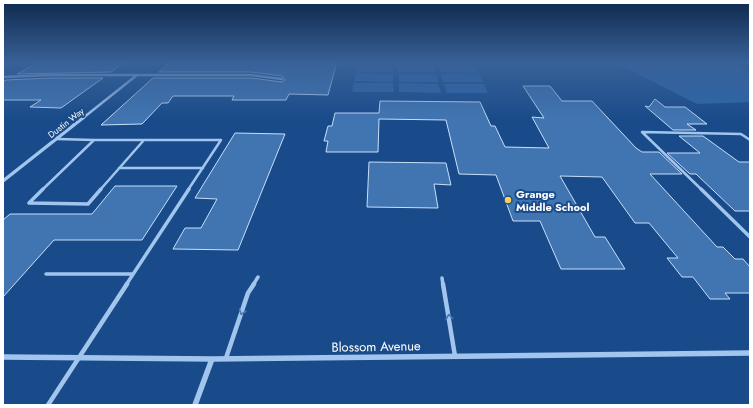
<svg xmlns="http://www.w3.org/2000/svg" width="753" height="408" font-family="Jost,sans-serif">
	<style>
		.green { fill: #2c65a8 }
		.building { fill: #4175b2; stroke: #c8dffa }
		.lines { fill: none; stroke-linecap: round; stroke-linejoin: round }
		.service-far2 { stroke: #a2c5ee; stroke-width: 2.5 }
		.service-far1 { stroke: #a2c5ee; stroke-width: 3.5 }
		.service { stroke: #a2c5ee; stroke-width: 4.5 }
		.minor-far2 { stroke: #a2c5ee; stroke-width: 2.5 }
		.minor-far1 { stroke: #a2c5ee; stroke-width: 3.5 }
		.minor { stroke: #a2c5ee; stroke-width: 5.5 }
		.secondary { fill: #cfe2fa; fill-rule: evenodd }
		.oneway { stroke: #4976ad }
		.poi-dot { fill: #ffd05f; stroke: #194b8a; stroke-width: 1.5 }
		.labels { text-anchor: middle; stroke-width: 4; stroke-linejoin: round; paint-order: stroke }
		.far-street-label { font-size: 9px; fill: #fff; stroke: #194b8a }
		.poi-label { font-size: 11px; font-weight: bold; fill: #fff; stroke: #194b8a; text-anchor: start }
		.near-street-label { font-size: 13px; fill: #fff; stroke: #194b8a }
	</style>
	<rect width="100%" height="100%" fill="#194b8a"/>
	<path class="green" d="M614,62h115l21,11v29l-53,2z
		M357,64l36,1v7h-37z
		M397,65h36l2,7h-37z
		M438,65h36l4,8 -37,-1z
		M356,73l37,1v8l-39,-1z
		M398,74h38l2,8h-39z
		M441,74h38l4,8h-40z
		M354,83h39l1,9h-42z
		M399,83l39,1 3,9 -42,-1z
		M444,84h40l4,9h-41z"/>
	<path class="building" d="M39,62h85l-13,10 -94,2z
		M170,62h167l-9,33 -39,-1 -3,6h-54l2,-4h-61l-5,7h-6l-20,21 -41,1 52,-47h98l31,4 3,-2 -3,-4 -31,-4h-92z
		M50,78h53l-42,30 -31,-1 11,-7h-38v-19l3,-1z
		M523,86h27l12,15h30l44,47 6,4h17l23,22h-32l67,73h6l12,12h8l7,8v26h-25l5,6h-20l-17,-22h-11l-15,-19h11l-29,-35h-14l-33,-46 -42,-1 35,61h10l20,32h-64l-21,-48h-27l-17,-46 -37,-1 -13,-54 -67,-1 -1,33h-52l2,-11h-4l4,-15h4l3,-13h44l1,-12 100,1 11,24h4l10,21 44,1 -17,-31 12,1z
		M655,99l10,8h20l22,17h-20l9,6h-23l-28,-24 4,1z
		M235,133l50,1 -47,116 -65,-1 12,-21h16l16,-29 -22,-1z
		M679,136h24l36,26h11v49h-15l-39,-37h-6l-23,-21h33z
		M369,162l77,1 5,22 -17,-1 4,24 -71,-1z
		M115,186h62l-35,54h-88l-51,57v-77l7,-6h82z"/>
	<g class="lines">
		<path class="service-far2" d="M57,139l37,1
			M144,140h77l-33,50
			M119,168h84
			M42,190l52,-50h50
			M100,190l44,-50
			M702,190l-60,-58 99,2 9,6"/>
		<path class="service-far1" d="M43,189l-14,14 59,1 13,-15
			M701,189l49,48
			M46,274h87
			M442,278l1,7
			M126,285l63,-96
			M253,285l5,-8"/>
		<path class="service" d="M443,284l12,72
			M226,358l22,-65 6,-9
			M48,405l79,-121"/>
		<path class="minor-far2" d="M3,77l47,-2h201l31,4
			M83,118l54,-43"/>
		<path class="minor-far1" d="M3,181l81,-64"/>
		<path class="minor" d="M3,357l209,2 538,-6
			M195,405l17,-46"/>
		<path class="secondary" d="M744,62h6v3z"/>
	</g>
	<defs><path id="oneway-chevron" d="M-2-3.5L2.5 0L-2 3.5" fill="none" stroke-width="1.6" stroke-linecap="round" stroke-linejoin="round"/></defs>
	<g class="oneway">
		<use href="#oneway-chevron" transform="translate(242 312) rotate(109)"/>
		<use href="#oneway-chevron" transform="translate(449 317) rotate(-99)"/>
	</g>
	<linearGradient id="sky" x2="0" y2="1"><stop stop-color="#0e294c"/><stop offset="0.52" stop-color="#386198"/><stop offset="1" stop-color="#386198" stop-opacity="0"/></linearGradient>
	<rect width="753" height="120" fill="url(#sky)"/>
	<circle class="poi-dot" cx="508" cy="200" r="4"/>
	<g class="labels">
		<g class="far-street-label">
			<text transform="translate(66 123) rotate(-38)" y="3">Dustin Way</text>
		</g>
		<g class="poi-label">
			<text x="516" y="198">Grange<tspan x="516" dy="13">Middle School</tspan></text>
		</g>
		<g class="near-street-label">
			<text transform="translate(376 346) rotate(-1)" y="5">Blossom Avenue</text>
		</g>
	</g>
	<rect width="753" height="408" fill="none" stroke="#ffffff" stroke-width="8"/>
</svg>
